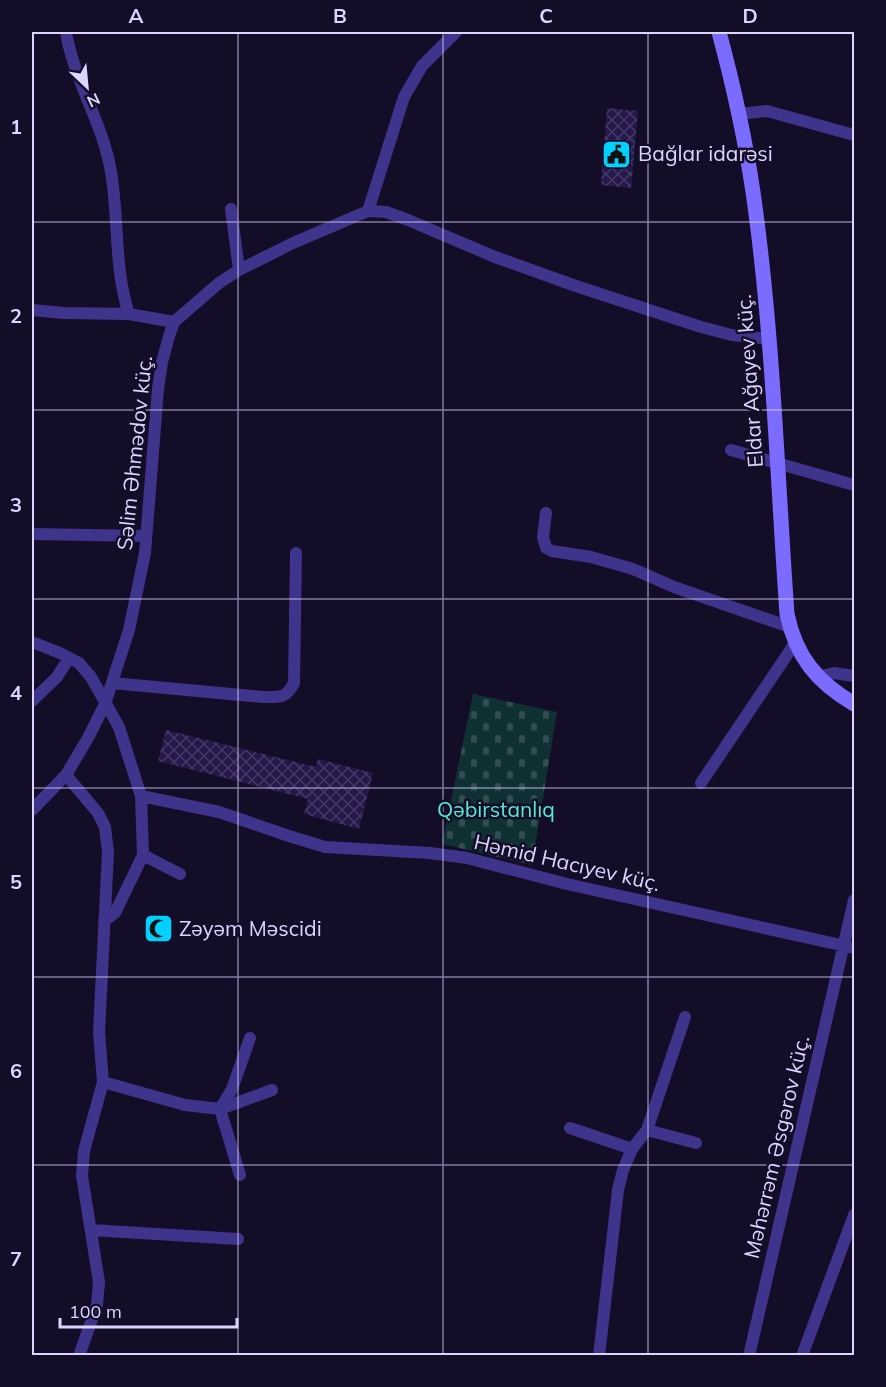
<svg xmlns="http://www.w3.org/2000/svg" width="886" height="1387" font-family="Mulish,sans-serif">
	<style>
		.cemetery { fill: url(#cemetery-stones) }
		.building { fill: url(#building-cross-hatch) }
		.lines { fill: none; stroke-linecap: round; stroke-linejoin: round }
		.minor { stroke: #3f348b; stroke-width: 12 }
		.secondary { stroke: #7b6cff; stroke-width: 15 }
		.grid { fill: none; stroke: #ddd5ff; stroke-width: 1.5; stroke-opacity: 0.55 }
		.labels { text-anchor: middle; stroke-width: 5; stroke-linejoin: round; paint-order: stroke }
		.poi-label { font-size: 21px; fill: #ddd5ff; stroke: #140d28; text-anchor: start }
		.street-label { font-size: 21px; fill: #ddd5ff; stroke: #140d28 }
		.park-label { font-size: 21px; fill: #56ead1; stroke: #140d28 }
		.neatline { fill: none; stroke: #ddd5ff; stroke-width: 2 }
		.grid-label { font-size: 20px; text-anchor: middle; font-weight: bold; fill: #ddd5ff }
	</style>
	<defs>
		<pattern id="cemetery-stones" width="16" height="16" patternUnits="userSpaceOnUse" patternTransform="scale(1.5)"><rect width="16" height="16" fill="#103133"/><path d="M2 7V4a2 2 0 0 1 4 0v3zM10 15v-3a2 2 0 0 1 4 0v3z" fill="#324e52"/></pattern>
		<pattern id="building-cross-hatch" width="8" height="8" patternUnits="userSpaceOnUse" patternTransform="scale(1.5)"><rect width="8" height="8" fill="#26184b"/><path d="M0 0l8 8M0 8l8-8" fill="none" stroke="#453966"/></pattern>
	</defs>
	<rect width="100%" height="100%" fill="#140d28"/>
	<path class="cemetery" d="M473,694l84,18 -25,153 -90,-21z"/>
	<path class="building" d="M607,108l31,3 -7,77 -30,-3z
		M166,730l150,37 2,-8 55,14 -14,56 -55,-15 4,-15 -150,-38z"/>
	<g class="lines">
		<path class="minor" d="M66,32c8,49 37,91 45,140 8,47 3,97 18,142l45,8
			M739,114l28,-3 87,24
			M231,209l8,61
			M368,211l36,-114 18,-31 34,-34
			M32,310l32,3 65,1
			M731,450l123,35
			M546,513l-3,24 3,11 6,3 39,6 42,12 41,18 116,40
			M32,534l114,2
			M32,642l28,11 19,10 12,14 28,50 22,69 2,59 -28,58 -11,8
			M817,677l17,-4 20,3
			M112,683l151,14c16,0 23,2 31,-14l2,-130
			M32,701l25,-24 12,-19
			M66,775l32,38 7,14 3,25 -9,180 4,50 -19,69 -2,25 17,106 -2,23 -18,51
			M701,783l94,-140
			M141,796l78,16 70,24 36,11 105,6 37,5 100,26 287,64
			M32,810l34,-35 22,-37 17,-34 24,-74 16,-77 13,-164 4,-27 8,-29 4,-11 45,-39 20,-13 54,-27 75,-32 18,1 22,8 87,37 78,28 128,42 31,8 36,4
			M143,855l37,19
			M103,1082l82,23 35,4 52,-19
			M570,1128l62,21
			M647,1130l49,13
			M240,1175l-20,-66 12,-20 18,-51
			M91,1230l147,9
			M599,1356l19,-166 5,-20 9,-21 15,-19 38,-113
			M749,1356l105,-456
			M802,1356l52,-141"/>
		<path class="secondary" d="M719,32c14,52 26,106 34,160 20,139 24,281 34,422 9,43 30,68 67,90"/>
	</g>
	<path class="grid" d="M238,32v1324M443,32v1324M648,32v1324M32,222h822M32,410h822M32,599h822M32,788h822M32,977h822M32,1165h822"/>
	<defs>
		<symbol id="civic-square" viewBox="-11 -11 22 22"><rect x="-9" y="-9" width="18" height="18" rx="4" fill="#01d1ff" stroke="#140d28"/><path d="M-.6-6.5H3V-4.5H.6V-3L4-1V1h2V6H-6V1h2V-1L-.6-3ZM-1.2 2.5V6h2.4V2.5Z" fill="#111"/></symbol>
		<symbol id="mosque-square" viewBox="-11 -11 22 22"><rect x="-9" y="-9" width="18" height="18" rx="4" fill="#01d1ff" stroke="#140d28"/><path d="M3.5-4.9A6 6 0 1 0 3.5 4.9A5 5 0 1 1 3.5-4.9Z" fill="#111"/></symbol>
	</defs>
	<g fill-rule="evenodd">
		<use href="#civic-square" x="600" y="138" width="33" height="33"/>
		<use href="#mosque-square" x="142" y="912" width="33" height="33"/>
	</g>
	<g class="labels">
		<g class="poi-label">
			<text x="638" y="161">Bağlar idarəsi</text>
			<text x="179" y="936">Zəyəm Məscidi</text>
		</g>
		<g class="street-label">
			<text transform="translate(750 381) rotate(-94)" y="7">Eldar Ağayev küç.</text>
			<text transform="translate(135 453) rotate(-84)" y="7">Səlim Əhmədov küç.</text>
			<text transform="translate(567 863) rotate(13)" y="7">Həmid Hacıyev küç.</text>
			<text transform="translate(777 1147) rotate(-77)" y="7">Məhərrəm Əsgərov küç.</text>
		</g>
		<g class="park-label">
			<text x="496" y="817">Qəbirstanlıq</text>
		</g>
	</g>
	<rect width="886" height="1387" fill="none" stroke="#140d28" stroke-width="66"/>
	<g transform="translate(87 87) rotate(154)" stroke="#140d28" stroke-width="4.5" paint-order="stroke">
	<path d="M0-4.5L10 22L0 15L-10 22Z" fill="#ddd5ff"/>
	<text y="-9" font-size="16" font-weight="bold" text-anchor="middle" fill="#ddd5ff">N</text>
	</g>
	<path d="M60 1318v9h177v-9" fill="none" stroke="#ddd5ff" stroke-width="3"/>
	<text x="69" y="1318" font-size="18" fill="#ddd5ff" stroke="#140d28" stroke-width="4.5" paint-order="stroke">100 m</text>
	<rect x="33" y="33" width="820" height="1321" class="neatline"/>
	<g class="grid-label">
		<text x="136" y="23">A</text>
		<text x="340" y="23">B</text>
		<text x="546" y="23">C</text>
		<text x="750" y="23">D</text>
		<text x="16" y="134">1</text>
		<text x="16" y="323">2</text>
		<text x="16" y="512">3</text>
		<text x="16" y="700">4</text>
		<text x="16" y="889">5</text>
		<text x="16" y="1078">6</text>
		<text x="16" y="1266">7</text>
	</g>
</svg>
